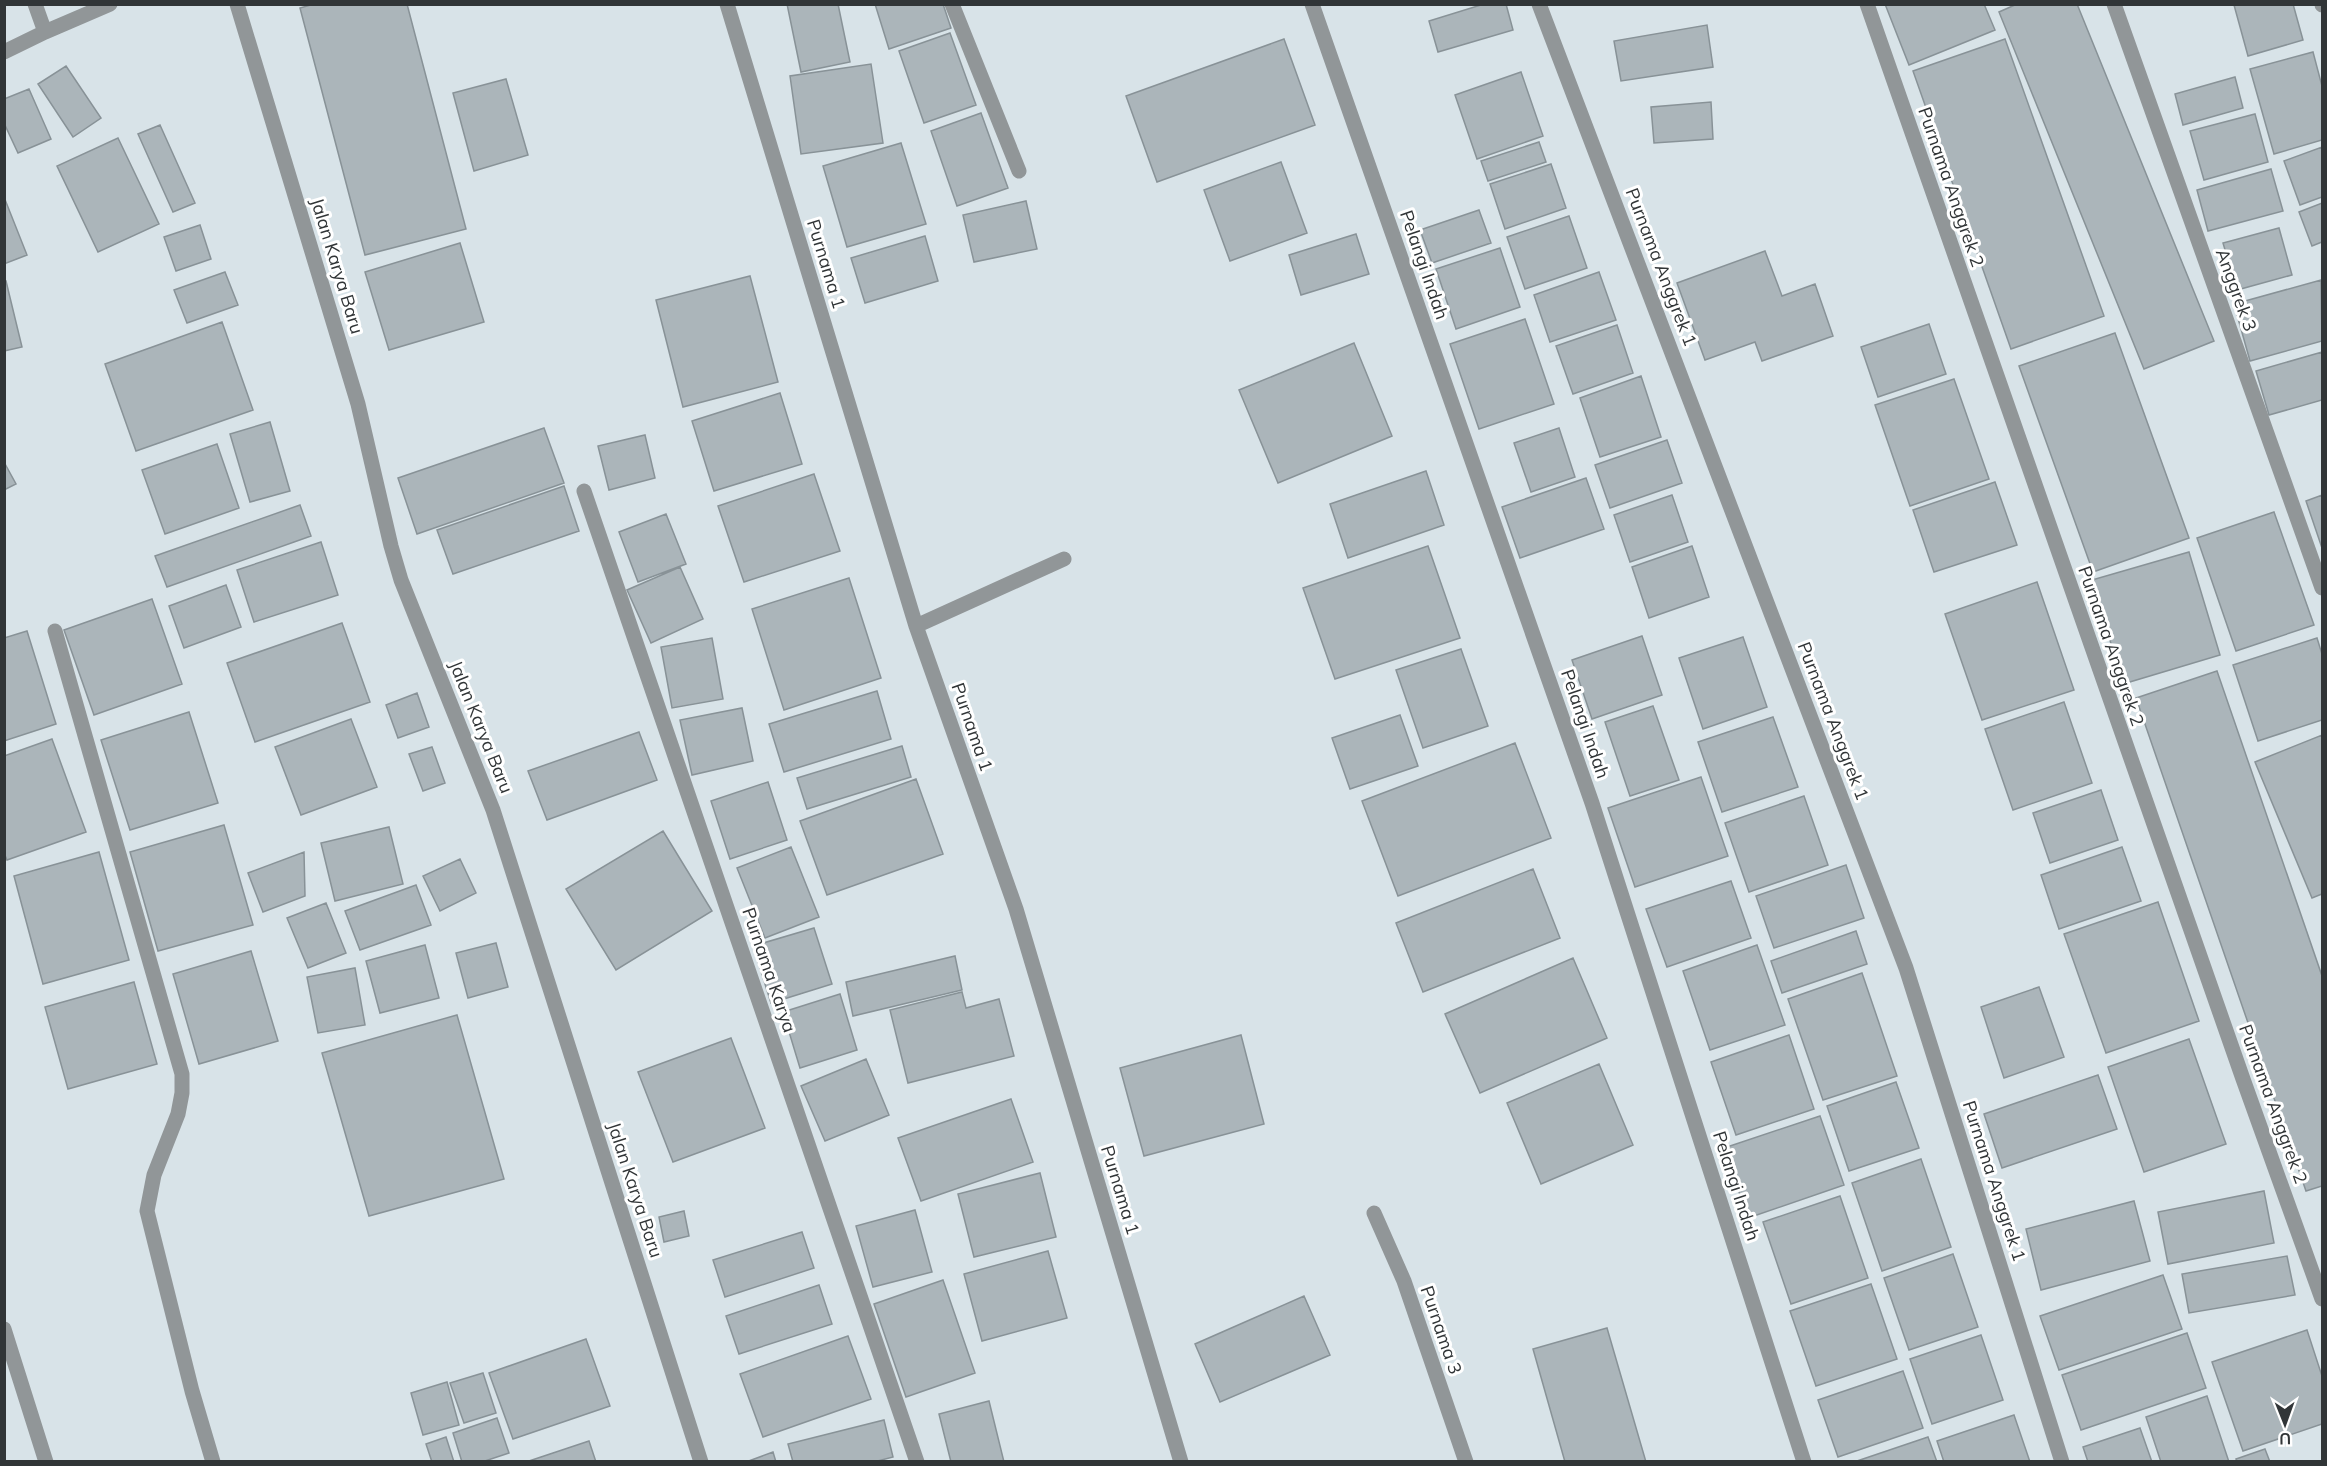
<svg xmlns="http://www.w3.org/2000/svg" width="2327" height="1466" font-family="Mulish,sans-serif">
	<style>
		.building { fill: #abb5ba; stroke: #889297; stroke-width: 1.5 }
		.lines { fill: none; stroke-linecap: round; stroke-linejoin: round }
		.street { stroke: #919698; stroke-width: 15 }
		.labels { text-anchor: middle; stroke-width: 6; stroke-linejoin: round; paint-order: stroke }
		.street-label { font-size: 18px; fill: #313537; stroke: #fff }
	</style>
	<rect width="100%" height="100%" fill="#d8e3e8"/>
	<path class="building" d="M314,4h93l59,225 -101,26 -65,-247z
		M787,4h51l12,58 -49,10z
		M875,4h68l8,24 -62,21z
		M1484,4h22l7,26 -75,22 -9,-31z
		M1885,4h99l11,26 -86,35z
		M2017,4h60l137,337 -70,28 -145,-357z
		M2293,4l10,36 -55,16 -14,-51z
		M1707,25l6,42 -92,14 -7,-40z
		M950,33l26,72 -52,18 -25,-72z
		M1284,39l31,86 -158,57 -31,-86z
		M2005,39l99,277 -93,33 -98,-278z
		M2313,52l9,34v54l-48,14 -24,-85z
		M871,64l12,79 -82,11 -11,-78z
		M66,66l35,52 -28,19 -35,-53z
		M1521,72l22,64 -66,23 -22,-64z
		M2235,77l8,31 -60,17 -8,-31z
		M506,79l22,76 -54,16 -21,-78z
		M29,89l22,50 -33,14 -14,-30v-24z
		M1711,102l2,37 -59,4 -3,-36z
		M981,113l27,75 -51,18 -26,-75z
		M2255,114l13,48 -64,18 -14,-49z
		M160,125l35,78 -22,9 -35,-78z
		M118,138l41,86 -61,28 -41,-86z
		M1539,142l7,20 -58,19 -7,-20z
		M901,143l25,81 -79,23 -24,-81z
		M2322,147v50l-22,8 -16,-44z
		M1281,162l26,71 -77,28 -26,-71z
		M1551,164l15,44 -61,21 -15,-45z
		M2271,169l12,42 -75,20 -11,-41z
		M4,197l23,58 -23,9z
		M1026,201l11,48 -63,13 -11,-47z
		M2322,203v39l-10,4 -13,-34z
		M1479,210l12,33 -59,20 -12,-33z
		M1569,216l18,52 -62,21 -18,-52z
		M200,225l11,34 -35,12 -12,-34z
		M2279,228l13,47 -55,15 -14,-47z
		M1356,234l13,40 -68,21 -12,-40z
		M925,236l13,45 -73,22 -14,-45z
		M460,243l24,79 -95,28 -24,-78z
		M1500,248l20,59 -64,22 -20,-60z
		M1765,251l17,45 33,-12 18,52 -71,25 -7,-19 -50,18 -28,-77z
		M225,272l13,33 -51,18 -13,-33z
		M1599,272l17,48 -66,22 -16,-47z
		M750,276l28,106 -95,25 -27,-107z
		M2321,280l1,61 -72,20 -16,-57z
		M6,281l16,66 -18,4v-69z
		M1525,319l29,85 -75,25 -29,-85z
		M222,322l31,88 -117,41 -31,-87z
		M1929,324l17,50 -68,23 -17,-50z
		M1617,325l16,48 -60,21 -17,-48z
		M2115,333l74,205 -96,34 -74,-206z
		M1354,343l38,93 -114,47 -39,-93z
		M2322,352v48l-53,15 -13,-44z
		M1641,376l20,61 -61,20 -20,-59z
		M1954,379l35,100 -79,27 -35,-101z
		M780,393l22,71 -88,27 -22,-70z
		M270,422l20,69 -40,11 -20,-68z
		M544,428l20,55 -147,51 -19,-56z
		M1559,428l16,49 -44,15 -17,-49z
		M645,435l10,43 -46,12 -11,-44z
		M1667,440l15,43 -72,25 -15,-43z
		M217,444l22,64 -74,26 -23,-64z
		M4,462l12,22 -12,6z
		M1426,471l18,54 -96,33 -18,-54z
		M814,474l26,77 -96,31 -26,-76z
		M1586,478l18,51 -84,29 -18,-51z
		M1995,482l22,63 -83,27 -21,-62z
		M564,486l15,45 -126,43 -16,-44z
		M1672,495l16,47 -58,20 -16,-47z
		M2322,495v53l-16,-47z
		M300,505l11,31 -144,51 -12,-31z
		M2274,512l40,113 -78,26 -39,-113z
		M666,514l20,50 -48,18 -19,-50z
		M321,542l17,53 -84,27 -17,-52z
		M1428,546l32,92 -125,41 -32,-91z
		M1692,546l17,51 -60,21 -17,-51z
		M2189,552l31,103 -97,29 -31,-104z
		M680,567l23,52 -52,24 -24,-53z
		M849,578l32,100 -97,32 -32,-101z
		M2037,582l37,108 -92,30 -37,-106z
		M226,585l15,42 -57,21 -15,-42z
		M152,599l30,85 -88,31 -30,-85z
		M342,623l28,79 -115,40 -28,-79z
		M27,631l29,93 -52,17v-103z
		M1642,636l20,59 -70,24 -20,-59z
		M1743,637l24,70 -64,22 -24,-71z
		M712,638l11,61 -51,9 -11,-61z
		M2317,638l5,16v66l-64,21 -25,-76z
		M1461,649l27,77 -65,22 -27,-78z
		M2217,671l105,305v210l-16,5 -170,-493z
		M877,691l14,48 -107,33 -15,-48z
		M417,693l12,34 -31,11 -12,-33z
		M2064,702l28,81 -79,27 -28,-81z
		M1653,706l26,74 -49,16 -25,-74z
		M742,708l11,53 -61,14 -12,-55z
		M189,712l29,91 -88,27 -29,-90z
		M1400,715l18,51 -68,23 -18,-51z
		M1773,717l25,70 -76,25 -24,-70z
		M351,719l26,68 -76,28 -26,-68z
		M639,732l18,48 -110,40 -19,-49z
		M2322,735v159l-10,4 -57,-136z
		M52,739l34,93 -79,28 -3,-7v-97z
		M1515,743l36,95 -153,58 -36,-95z
		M902,746l9,31 -104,32 -10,-31z
		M432,747l13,36 -22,8 -14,-37z
		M1701,777l27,79 -93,31 -27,-79z
		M916,779l27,75 -116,41 -27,-74z
		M768,782l19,58 -57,19 -19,-58z
		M2101,790l17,50 -68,23 -17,-50z
		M1804,796l24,69 -79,27 -24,-69z
		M224,825l29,100 -95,26 -28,-99z
		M389,827l14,57 -68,17 -14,-58z
		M663,831l49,80 -96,59 -50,-81z
		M791,847l28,70 -54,21 -28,-70z
		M2122,847l19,54 -82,28 -18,-54z
		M99,852l30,108 -86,24 -29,-108z
		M304,852l1,44 -42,16 -15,-39z
		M460,859l16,34 -36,18 -17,-35z
		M1846,865l18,53 -90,30 -18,-52z
		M1533,869l27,69 -137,54 -27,-69z
		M1731,881l20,57 -84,29 -21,-58z
		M416,885l15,40 -71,25 -15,-39z
		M2158,902l41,119 -93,32 -42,-119z
		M326,903l20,50 -38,15 -21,-50z
		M814,928l18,56 -61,19 -18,-57z
		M1856,931l11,33 -85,29 -11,-32z
		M496,943l12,44 -40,11 -12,-45z
		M425,945l14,53 -59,15 -14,-52z
		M1757,945l28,80 -75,25 -27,-79z
		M251,951l27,90 -79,23 -26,-90z
		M955,956l7,34 -109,26 -7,-34z
		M1573,958l34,80 -127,55 -35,-79z
		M355,968l10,57 -47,8 -11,-56z
		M1862,973l35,103 -74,24 -35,-101z
		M134,982l23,82 -89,25 -23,-82z
		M2039,987l25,70 -60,21 -23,-71z
		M962,992l4,16 33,-9 15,57 -106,27 -18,-73z
		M840,994l17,56 -57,18 -17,-56z
		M457,1015l47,164 -135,37 -47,-163z
		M1241,1035l23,89 -120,32 -24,-88z
		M1789,1035l25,74 -78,26 -25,-73z
		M731,1038l34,90 -92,34 -35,-90z
		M2189,1039l37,105 -82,28 -36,-105z
		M866,1059l23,56 -64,26 -24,-55z
		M1599,1064l34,81 -92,39 -34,-81z
		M2098,1075l19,54 -115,39 -18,-54z
		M1896,1082l23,66 -70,23 -22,-65z
		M1011,1099l22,63 -112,39 -23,-63z
		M1820,1116l24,69 -96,33 -24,-70z
		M1921,1159l30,88 -69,24 -30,-88z
		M1040,1173l16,64 -82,20 -16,-63z
		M2264,1191l10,52 -106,21 -10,-52z
		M1840,1196l28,82 -77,26 -28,-82z
		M2134,1201l16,60 -109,29 -15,-61z
		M915,1210l17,62 -59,15 -17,-61z
		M684,1211l5,25 -25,6 -5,-25z
		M802,1232l12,36 -89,29 -12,-37z
		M1048,1251l19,67 -85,23 -18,-67z
		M1953,1254l25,73 -69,23 -25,-72z
		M2287,1256l8,39 -106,18 -7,-39z
		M2163,1275l19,54 -123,41 -19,-54z
		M943,1280l32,93 -69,24 -32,-93z
		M1871,1284l26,75 -81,27 -26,-75z
		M819,1285l13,39 -93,30 -13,-38z
		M1304,1296l26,59 -110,47 -25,-58z
		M1607,1328l39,134h-81l-32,-113z
		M2307,1330l15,46v48l-79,27 -31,-89z
		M2187,1333l19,55 -125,42 -19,-55z
		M1981,1335l22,65 -71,24 -22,-65z
		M848,1336l23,63 -108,38 -23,-63z
		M586,1339l24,67 -97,33 -24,-66z
		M1903,1371l20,57 -85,29 -20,-57z
		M483,1373l13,40 -32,10 -14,-40z
		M447,1382l12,43 -36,10 -12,-42z
		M2207,1396l22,66h-68l-15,-45z
		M989,1401l15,61h-53l-12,-48z
		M2014,1415l16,47h-86l-7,-21z
		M497,1418l12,35 -27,9h-20l-9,-29z
		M884,1420l9,37 -19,5h-81l-5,-18z
		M2140,1428l12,34h-64l-5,-15z
		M446,1437l8,25h-22l-6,-18z
		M1928,1437l9,25h-83z
		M589,1441l7,21h-70z
		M2265,1449l5,13h-33l-1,-3z
		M773,1452l3,10h-30z"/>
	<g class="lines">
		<path class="street" d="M35,4l10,28
			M237,4l121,400 33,142 10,34 92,230 208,652
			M727,4l189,622 100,283 165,553
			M952,4l67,167
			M1312,4l280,799 212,659
			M1539,4l367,964 156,494
			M1867,4l376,1075 79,220
			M2114,4l208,584
			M2322,4v1
			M4,52l41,-20 65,-28
			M584,491l333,971
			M916,626l148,-67
			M55,631l127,443v19l-4,21 -24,61 -7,36 45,180 21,71
			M1374,1213l30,68 62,181
			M4,1329l42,133"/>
	</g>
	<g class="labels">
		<g class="street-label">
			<text transform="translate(1951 187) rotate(71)" y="6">Purnama Anggrek 2</text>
			<text transform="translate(826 264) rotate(73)" y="6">Purnama 1</text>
			<text transform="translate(1424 265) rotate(71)" y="6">Pelangi Indah</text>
			<text transform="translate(337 266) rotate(73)" y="6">Jalan Karya Baru</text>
			<text transform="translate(1661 267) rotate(69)" y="6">Purnama Anggrek 1</text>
			<text transform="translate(2236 290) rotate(70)" y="6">Anggrek 3</text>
			<text transform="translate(2111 646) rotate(71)" y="6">Purnama Anggrek 2</text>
			<text transform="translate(1833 721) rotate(69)" y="6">Purnama Anggrek 1</text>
			<text transform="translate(1585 724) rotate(71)" y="6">Pelangi Indah</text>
			<text transform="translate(481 727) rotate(68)" y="6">Jalan Karya Baru</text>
			<text transform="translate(972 727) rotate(71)" y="6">Purnama 1</text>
			<text transform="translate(769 970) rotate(71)" y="6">Purnama Karya</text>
			<text transform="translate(2273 1104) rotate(70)" y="6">Purnama Anggrek 2</text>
			<text transform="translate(1994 1181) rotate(72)" y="6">Purnama Anggrek 1</text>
			<text transform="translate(1736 1186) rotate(72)" y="6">Pelangi Indah</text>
			<text transform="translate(635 1190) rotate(72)" y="6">Jalan Karya Baru</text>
			<text transform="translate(1120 1190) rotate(73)" y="6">Purnama 1</text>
			<text transform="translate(1441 1330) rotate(71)" y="6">Purnama 3</text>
		</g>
	</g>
	<rect width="2327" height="1466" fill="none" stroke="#313537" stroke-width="12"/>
	<g transform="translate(2285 1424) rotate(179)" stroke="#ffffff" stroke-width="4.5" paint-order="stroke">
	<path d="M0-4.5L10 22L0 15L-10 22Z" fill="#313537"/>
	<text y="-9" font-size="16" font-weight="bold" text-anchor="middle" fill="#313537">U</text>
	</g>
</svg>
